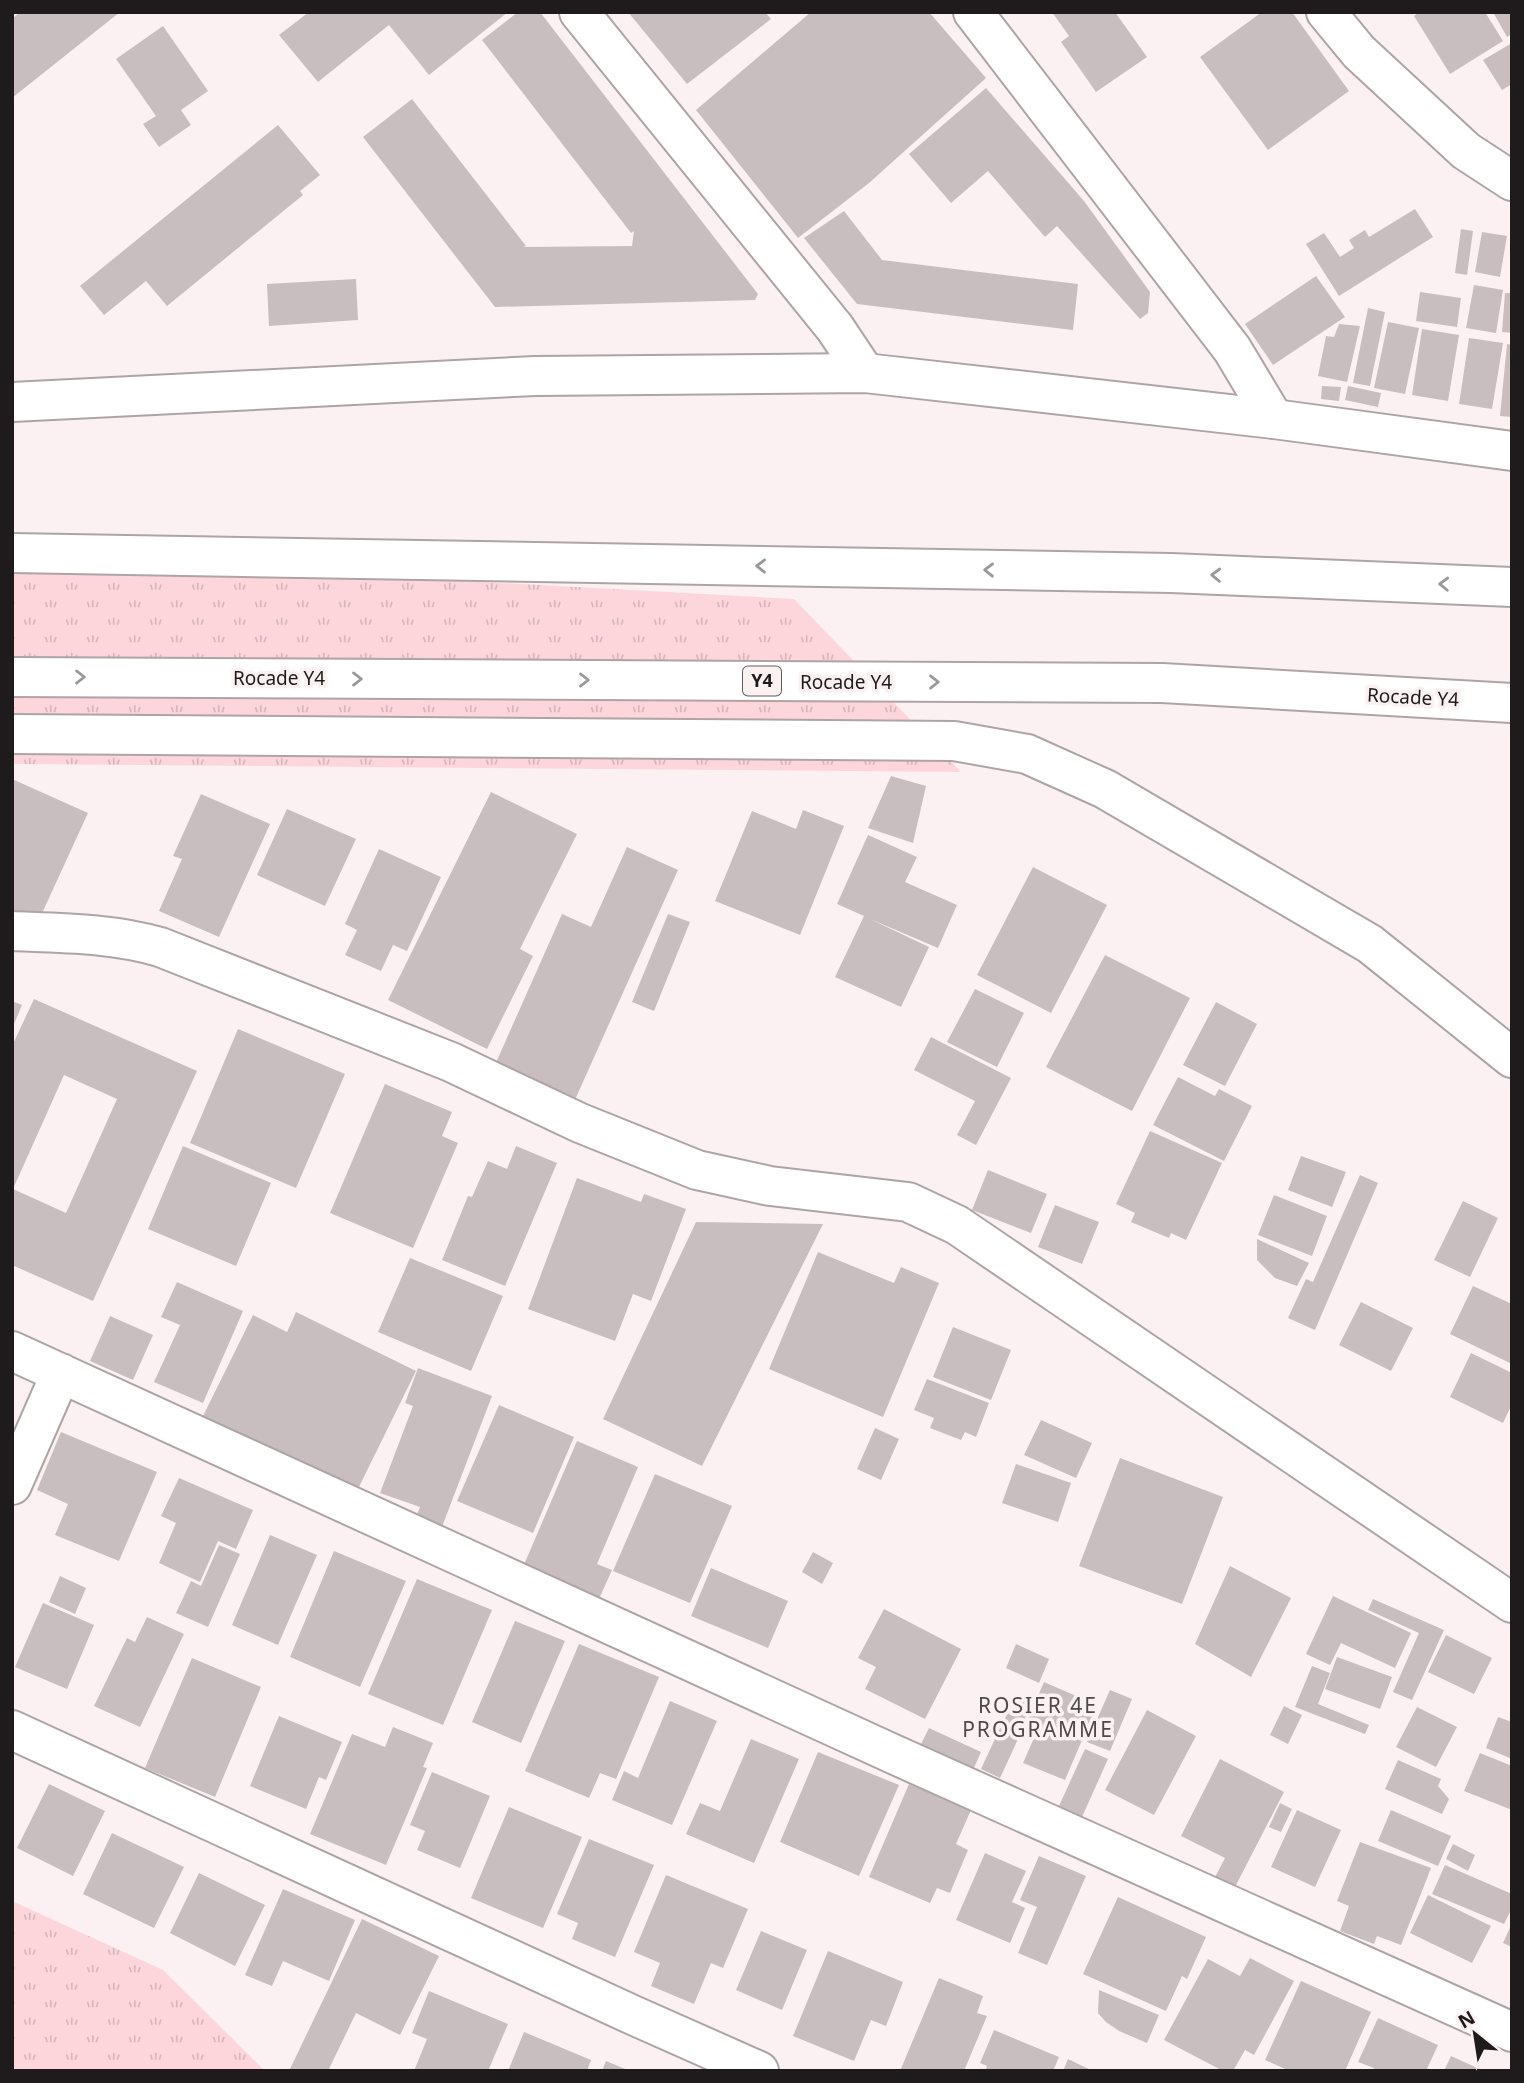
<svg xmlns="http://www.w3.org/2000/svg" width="1524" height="2083" font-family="'Noto Sans',sans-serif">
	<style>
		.grass { fill: url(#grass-tufts) }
		.building { fill: #c8bebf; fill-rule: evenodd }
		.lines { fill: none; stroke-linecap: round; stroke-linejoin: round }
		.street-casing { stroke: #aea4a5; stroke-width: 42 }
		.secondary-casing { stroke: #aea4a5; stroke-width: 42 }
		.highway-casing { stroke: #aea4a5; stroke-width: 42 }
		.street { stroke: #fff; stroke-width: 38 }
		.secondary { stroke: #fff; stroke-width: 38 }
		.highway { stroke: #fff; stroke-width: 38 }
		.oneway { stroke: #9a9899 }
		.labels { text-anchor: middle; stroke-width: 7; stroke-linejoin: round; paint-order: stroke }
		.shield { fill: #fcf1f2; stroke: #615b5c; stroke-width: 2 }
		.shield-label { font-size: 18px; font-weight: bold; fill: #1f1b1c }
		.street-label { font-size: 19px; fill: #1f1b1c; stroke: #fcf1f2 }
		.neighbourhood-label { font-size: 21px; letter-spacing: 2px; fill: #504849; stroke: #fcf1f2 }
	</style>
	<defs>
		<pattern id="grass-tufts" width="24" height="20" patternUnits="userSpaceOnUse" patternTransform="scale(1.75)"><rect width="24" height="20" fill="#fdd6db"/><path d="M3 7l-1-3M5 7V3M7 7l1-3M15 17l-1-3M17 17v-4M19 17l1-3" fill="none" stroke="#d8b7bb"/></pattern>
	</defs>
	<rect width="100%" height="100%" fill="#fcf1f2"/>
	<path class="grass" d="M12,556l782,43 167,173 -949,-8z
		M12,1901l151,69 102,101h-253z"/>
	<path class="building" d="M20,12h100l-108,86v-79z
		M309,12h199l-79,63 -40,-50 -71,57 -39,-47z
		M518,12h22l218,282 -3,6 -260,7 -132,-170 49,-38 114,147 -3,1 109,-1 2,-15 -3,2 -149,-193z
		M628,12h137l6,7 -84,65z
		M811,12h118l57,66 -117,105 -71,55 -102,-128z
		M1052,12h63l32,45 -51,35 -35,-50 8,-6z
		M1262,12h30l57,79 -81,59 -68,-93z
		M1419,12h66l18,29 -53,33 -36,-58z
		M1493,12h19v22l-5,3z
		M163,26l45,65 -27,19 10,15 -32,22 -16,-23 13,-8 -40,-57z
		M1512,43v41l-10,6 -19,-30z
		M986,88l98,113 66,91 -2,21 -8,6 -83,-93 -12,11 -57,-66 -37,32 -42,-49z
		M278,125l42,50 -20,16 3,4 -136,111 -21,-25 -42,34 -24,-29z
		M1415,209l18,28 -94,59 -33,-52 18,-11 16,24 14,-9 -5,-8 16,-10 4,7z
		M844,211l38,49 196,24 -5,46 -216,-26 -53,-66z
		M1461,229l12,2 -6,44 -12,-2z
		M1482,232l25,4 -7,41 -25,-5z
		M1316,276l29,41 -72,48 -28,-41z
		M356,279l2,41 -89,6 -2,-42z
		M1474,285l29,5 -7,43 -30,-5z
		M1420,292l41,6 -4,29 -41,-6z
		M1505,293h7v40l-10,-1z
		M1368,308l17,4 -15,74 -17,-3z
		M1388,322l31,6 -14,66 -31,-6z
		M1339,324l21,2 -13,56 -29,-6 8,-40 8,1z
		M1422,329l37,6 -11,66 -36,-6z
		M1469,338l34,5 -11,66 -33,-5z
		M1507,344l5,1v72l-12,-1z
		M1322,386l19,1 -2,14 -18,-2z
		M1348,386l33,7 -3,14 -33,-7z
		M891,776l35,10 -13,57 -45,-15z
		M12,779l76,34 -50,109 -26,-12z
		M491,792l86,42 -57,115 13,7 -46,93 -99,-49z
		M201,794l69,30 -51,113 -60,-26 23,-52 -9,-3z
		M287,809l69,30 -31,67 -68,-31z
		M803,810l41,16 -44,109 -85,-34 37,-90 44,18z
		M868,835l49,22 -12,25 52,23 -19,43 -68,-29 59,28 -28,60 -66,-30 29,-61 -27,-12z
		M627,847l51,23 -104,232 -80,-35 68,-153 29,13z
		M379,849l62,28 -34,74 -14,-6 -12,26 -36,-16 12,-25 -12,-6z
		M1033,867l74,38 -56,108 -74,-38z
		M668,914l22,8 -36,89 -22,-9z
		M1105,955l85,43 -58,113 -86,-44z
		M975,989l49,24 -27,54 -50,-25z
		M34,999l163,72 -104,230 -81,-36v-219zM64,1075l53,24 -51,114 -53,-24z
		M12,1001l10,4 -10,24z
		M1216,1002l41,22 -32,62 -42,-21z
		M238,1029l107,45 -49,114 -106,-45z
		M931,1037l80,41 -35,67 -19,-10 18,-34 -61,-31z
		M1178,1077l37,19 4,-7 33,17 -28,55 -71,-36z
		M385,1084l67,28 -10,24 16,7 -45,105 -83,-35z
		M1150,1131l72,32 -36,77 -15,-7 -2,5 -38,-16 4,-9 -19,-9z
		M183,1146l88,37 -35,83 -88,-37z
		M516,1146l41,17 -52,123 -63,-26 26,-64 4,1 16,-36 19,8z
		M1301,1156l45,16 -14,35 -44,-17z
		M988,1170l59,24 -16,39 -59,-23z
		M1360,1175l18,8 -63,147 -27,-12 18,-39 7,3z
		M577,1178l64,24 3,-8 42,15 -35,92 -18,-7 -18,47 -87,-32z
		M1274,1195l53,21 -15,40 -54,-21z
		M1463,1201l35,17 -28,59 -36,-17z
		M1055,1205l44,17 -17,42 -44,-17z
		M696,1222l127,2 -121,242 -99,-47z
		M1257,1239l52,24 -12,23 -22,-8 -18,-18z
		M818,1252l76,31 7,-16 38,16 -56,134 -114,-48z
		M410,1258l93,38 -32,75 -93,-39z
		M177,1282l66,29 -40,92 -49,-21 26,-57 -19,-8z
		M1473,1286l39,18v60l-62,-30z
		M1361,1302l52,26 -22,43 -52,-26z
		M296,1312l120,59 -62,126 -154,-75 53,-107 34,17z
		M110,1316l43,19 -20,45 -43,-19z
		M953,1327l58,23 -20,50 -58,-23z
		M1471,1353l41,20v31l-9,19 -53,-26z
		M418,1368l74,28 -52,136 -26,-10 6,-15 -40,-14 33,-87 -8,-3z
		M927,1379l62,24 -13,34 -11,-5 -4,8 -31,-12 4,-10 -20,-8z
		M499,1405l75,32 -41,96 -76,-32z
		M1041,1420l51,23 -16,35 -52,-23z
		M875,1428l24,11 -18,41 -24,-11z
		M61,1432l96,40 -38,89 -64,-26 13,-31 -31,-14z
		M577,1441l61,26 -41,97 15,6 -13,29 -76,-32z
		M1120,1458l103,39 -41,107 -103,-38z
		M1016,1464l55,19 -13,39 -56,-19z
		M655,1474l77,32 -42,97 -77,-32z
		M179,1478l74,32 -17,39 -18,-8 -18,41 -41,-19 17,-40 -15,-7z
		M270,1535l47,20 -39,90 -46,-20z
		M219,1545l21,9 -32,73 -32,-14 15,-32 10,5z
		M334,1551l72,30 -46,106 -70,-30z
		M813,1552l20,11 -11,21 -20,-12z
		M1230,1566l61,32 -40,79 -56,-33z
		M711,1568l77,33 -20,47 -77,-32z
		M60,1576l26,12 -11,26 -26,-12z
		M417,1579l75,31 -49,115 -75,-31z
		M1333,1596l78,37 -16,35 -54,-25 -11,22 -24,-11z
		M1373,1599l71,31 -32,70 -19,-8 26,-59 -51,-23z
		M43,1603l51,22 -27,64 -52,-22z
		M884,1609l77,40 -36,70 -60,-30 11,-22 -18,-9z
		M147,1617l37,17 -44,93 -46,-21 33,-68 8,4z
		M515,1621l50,20 -44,102 -49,-21z
		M1446,1635l46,23 -18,36 -46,-22z
		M579,1644l80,33 -43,102 -16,-6 -11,25 -64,-27z
		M1016,1644l33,15 -10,24 -33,-15z
		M1337,1657l55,20 -12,32 -55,-20z
		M192,1658l69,29 -46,110 -70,-29z
		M1312,1666l18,7 -12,31 51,21 -4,9 -70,-27z
		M1044,1682l53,23 -32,75 -42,-17 11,-25 -12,-5z
		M1110,1690l22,9 -22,52 -23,-9z
		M1015,1694l17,7 -11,27 -17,-7z
		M670,1701l47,20 -45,104 -60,-25 12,-29 14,7z
		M1284,1706l18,9 -14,29 -18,-9z
		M1417,1707l40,20 -21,40 -40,-20z
		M1147,1710l49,26 -42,79 -49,-25z
		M279,1716l63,26 -16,38 -7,-3 -13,32 -56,-23z
		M1498,1717l14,5v37l-26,-11z
		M393,1727l40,16 -10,24 4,1 -41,97 -76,-31 42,-100 33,13z
		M929,1728l52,24 -8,18 -53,-24z
		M1000,1728l19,9 -19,41 -19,-9z
		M751,1739l48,20 -45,104 -68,-29 14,-31 20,8z
		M1085,1749l23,10 -26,58 -23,-11z
		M818,1752l81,33 -40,91 -79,-34z
		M1480,1753l32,13v44l-48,-19z
		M1220,1759l64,33 -50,97 -20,-10 11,-21 -44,-22z
		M1398,1760l43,19 -3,7 11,13 -7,15 -57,-25z
		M432,1772l58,24 -30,72 -43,-18 8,-19 -15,-6z
		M49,1784l56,27 -32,65 -56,-28z
		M909,1784l62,26 -15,34 12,6 -18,43 -13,-5 -7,15 -61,-26z
		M1280,1803l12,6 -11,23 -12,-5z
		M509,1807l73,30 -39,91 -72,-30z
		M1297,1810l44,20 -26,57 -44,-20z
		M1391,1810l60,26 -13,30 -60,-25z
		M112,1833l72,34 -30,61 -71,-34z
		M589,1839l65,26 -39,92 -43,-18 6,-16 -21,-9z
		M1360,1842l71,26 -30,77 -24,-9 -3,8 -34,-13 9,-25 -12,-5z
		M1453,1844l22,11 -7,16 -22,-12z
		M985,1853l41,18 -14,31 13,6 -15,35 -54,-23z
		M1039,1856l47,20 -39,89 -29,-12 19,-46 -17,-7z
		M1445,1865l67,29v14l-8,16 -72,-30z
		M199,1873l66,32 -30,61 -65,-33z
		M666,1875l82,34 -25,59 -12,-5 -17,41 -43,-18 9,-23 -26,-11z
		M283,1889l72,31 -26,61 -46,-20 -11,25 -27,-11z
		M1428,1895l63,31 -19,37 -62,-30z
		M1118,1897l88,40 -19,42 -5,-3 -16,35 -83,-37z
		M362,1919l77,37 -39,79 -44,-22 -28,58h-39z
		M1512,1923v24l-9,-4z
		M761,1931l46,19 -25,60 -46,-20z
		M828,1951l75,31 -17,44 -15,-6 -17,41 -61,-25z
		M1250,1958l44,23 -40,74 -9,-5 -12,21h-10l-59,-31 44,-81 32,17z
		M939,1978l44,18 -6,17 10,3 -23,55h-64z
		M1301,1981l70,31 -26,59h-55l-25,-11z
		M1099,1990l60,25 -12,28 -28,-12 -13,-9 -8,-9z
		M429,1991l79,33 -20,47h-74l13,-32 -15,-6z
		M1378,2018l60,27 -12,26h-53l1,-3 -16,-6z
		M994,2030l65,27 -6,14h-68l2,-5 -7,-3z
		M524,2032l67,28 -4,11h-79z
		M1451,2056l33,15h-40z
		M1068,2059l25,12h-30z
		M606,2061l24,10h-28z"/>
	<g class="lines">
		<defs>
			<path id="street" d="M579,12l256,316 30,45
				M973,12l259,337 42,70
				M1326,12l33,40 107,99 46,30
				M12,931c50,2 100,2 148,16l291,115 129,61 117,47 73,16 138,16 49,23 555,378
				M12,1351l879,402 621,279
				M12,1485l49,-112
				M12,1730l623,286 124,55"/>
			<path id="secondary" d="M12,402l523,-26 330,-3 409,46 238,32
				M12,734l942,7 73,13 78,35 265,155 142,114"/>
			<path id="highway" d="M12,553l1159,20 341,14
				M12,677l1150,6 350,20"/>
		</defs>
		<use href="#street" class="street-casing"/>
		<use href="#secondary" class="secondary-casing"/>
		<use href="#highway" class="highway-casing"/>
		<use href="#street" class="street"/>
		<use href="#secondary" class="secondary"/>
		<use href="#highway" class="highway"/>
	</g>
	<defs><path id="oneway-chevron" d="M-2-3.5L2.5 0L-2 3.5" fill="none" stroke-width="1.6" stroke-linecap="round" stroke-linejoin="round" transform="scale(1.75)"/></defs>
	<g class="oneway">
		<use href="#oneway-chevron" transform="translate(761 566) rotate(-179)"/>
		<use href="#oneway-chevron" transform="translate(989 570) rotate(-179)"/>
		<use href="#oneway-chevron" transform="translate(1216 575) rotate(-178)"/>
		<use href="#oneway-chevron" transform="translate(1444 584) rotate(-178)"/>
		<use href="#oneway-chevron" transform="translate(80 677)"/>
		<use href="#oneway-chevron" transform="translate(357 679)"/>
		<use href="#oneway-chevron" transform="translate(584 680)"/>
		<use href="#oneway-chevron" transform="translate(934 682)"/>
	</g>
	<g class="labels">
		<rect class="shield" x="743" y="666.5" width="38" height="29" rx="5"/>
		<g class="shield-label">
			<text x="762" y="687">Y4</text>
		</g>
		<g class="street-label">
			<text x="279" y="685">Rocade Y4</text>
			<text x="846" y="689">Rocade Y4</text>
			<text transform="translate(1413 697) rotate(3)" y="7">Rocade Y4</text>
		</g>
		<g class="neighbourhood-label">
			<text x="1038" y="1713">ROSIER 4E<tspan x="1038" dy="24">PROGRAMME</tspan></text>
		</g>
	</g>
	<rect width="1524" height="2083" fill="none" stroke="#1f1b1c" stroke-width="28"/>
	<g transform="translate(1475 2034) rotate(330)" stroke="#fcf1f2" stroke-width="5" paint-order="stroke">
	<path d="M0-5L12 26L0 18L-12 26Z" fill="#1f1b1c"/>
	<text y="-10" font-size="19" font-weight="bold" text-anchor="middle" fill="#1f1b1c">N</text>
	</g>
</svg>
